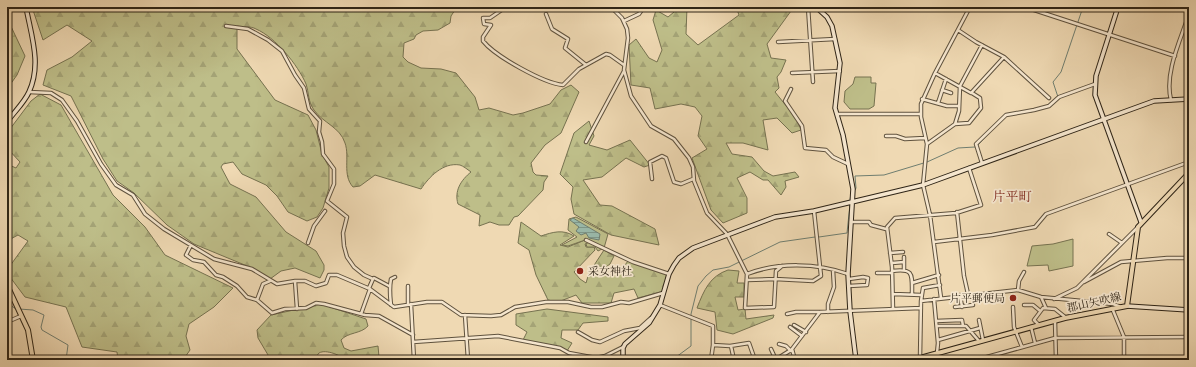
<svg xmlns="http://www.w3.org/2000/svg" width="1196" height="367" font-family="'Libre Caslon Text','Noto Serif JP',serif">
	<style>
		.forest { fill: url(#forest-firs); stroke: #767250 }
		.park { fill: #bebe89; stroke: #767250 }
		.water { fill: url(#water-rules); stroke: #6f7e70 }
		.lines { fill: none; stroke-linecap: round; stroke-linejoin: round }
		.stream { stroke: #6f7e70; stroke-width: 1 }
		.street-casing { stroke: #5f523e; stroke-width: 4.5 }
		.secondary-casing { stroke: #2f2517; stroke-width: 5.5 }
		.primary-casing { stroke: #2f2517; stroke-width: 6 }
		.street { stroke: #f5e6ce; stroke-width: 2.5 }
		.secondary { stroke: #f5e6ce; stroke-width: 3.5 }
		.primary { stroke: #efd9b3; stroke-width: 4 }
		.poi-dot { fill: #8f2418; stroke: #f5e6ce; stroke-width: 1.5 }
		.labels { text-anchor: middle; stroke-width: 3.5; stroke-linejoin: round; paint-order: stroke }
		.poi-label { font-size: 11px; fill: #2f2517; stroke: #f5e6ce; text-anchor: start }
		.street-label { font-size: 11px; fill: #2f2517; stroke: #f5e6ce }
		.quarter-label { font-size: 13px; fill: #7a1f14; stroke: #f5e6ce }
	</style>
	<defs>
		<pattern id="forest-firs" width="22" height="20" patternUnits="userSpaceOnUse"><rect width="22" height="20" fill="#bebe89"/><path d="M5 1l3.5 6h-7zM16 11l3.5 6h-7z" fill="#a4a376"/></pattern>
		<pattern id="water-rules" width="6" height="5" patternUnits="userSpaceOnUse"><rect width="6" height="5" fill="#9abaab"/><path d="M0 2.5h6" fill="none" stroke="#7e978a"/></pattern>
	</defs>
	<rect width="100%" height="100%" fill="#efd9b3"/>
	<filter id="stains"><feTurbulence type="fractalNoise" baseFrequency=".005" numOctaves="4"/><feColorMatrix values="0 0 0 0 .2 0 0 0 0 .09 0 0 0 0 .02 0 0 0 .5 -.17"/></filter>
	<radialGradient id="worn" r=".72"><stop offset=".6" stop-color="#630" stop-opacity="0"/><stop offset="1" stop-color="#630" stop-opacity=".3"/></radialGradient>
	<path class="forest" d="M32,7h425l-6,9 -1,7 -12,7 -15,1 -7,4 -2,4 -10,4 -1,14 5,5 13,6 20,1 15,4 19,24 4,13 10,-2 24,7 10,-2 27,-9 11,-14 10,-5 8,7 -18,41 -16,12 -14,18 2,9 3,3 12,1 -4,6 -1,8 -25,26 -4,1 -5,8h-10l-9,-3 -11,4 1,-11 -22,-11c-4,-13 3,-24 13,-32 -4,-3 -8,-6 -11,-7 -17,-3 -31,12 -39,24l-46,-14 -15,11 -7,1c-11,-12 -3,-30 -8,-44 -5,-16 -22,-20 -31,-33 -6,-8 -5,-17 -8,-26 -8,-19 -31,-47 -50,-55 -5,-3 -13,-2 -19,-3v23l38,51 33,15 8,15 6,24 7,13v21l-6,20 -6,9 -10,4 -19,-9 -11,-16 -11,-11 -24,-11 -9,-12 -10,2 -2,3 9,17 26,13 30,35 30,19 8,14v5l-4,8 -25,-10 -14,3 -11,8 -18,-11 -58,-24 -27,-19 -33,-32 -17,-12 -14,-22 -32,-63 -28,-11 4,-15 25,-13 20,-16 -25,-16 -24,15z
		M680,7h7l-1,27 12,11 41,-30 -3,-8h54l1,4 -24,33 4,14 15,2 -5,12 -4,5 2,11 -4,4 21,26 5,12 -9,3 -15,-15 -14,2 5,30 -25,-7h-17l6,11 20,3 12,14 9,5 22,-4 4,5 -14,4 1,6 -5,8 -13,-15h-5l-13,-8 -13,6 10,20v15l-24,10 -12,-13 -19,-52 15,-9 -9,-13 4,-20 -7,-9 -14,-3 -26,5 -5,-21 -19,-3 -2,-40 7,-6 13,19 8,4 5,-12 -9,-30 3,-10 12,7z
		M7,18l18,38 -8,19 -10,14z
		M40,94l21,11 52,90 32,32 20,28 68,33 -19,19 -25,17 -3,12 4,14 -7,10h-65l-1,-8 -35,-5 -16,-40 -41,-10 -18,-24v-3l21,-29 -10,-6 -11,6v-77l9,4 4,-6 -13,-14v-15l24,-32z
		M589,121l5,15 -5,9 18,5 23,-10 20,25 -6,2 -18,-9 -24,19 -19,3 17,25 12,1 43,23 4,16 -48,-10 -37,-21 -3,-15 2,-12 -13,-13 14,-41z
		M521,222l20,14c12,-4 22,-7 33,0l-14,9 8,2 17,-7 4,2 -4,2 1,3h8l1,3 -21,22 6,7 6,4 3,-10 15,-23 10,6 -4,8 -7,5 4,6 15,-6 6,-8 40,13 -4,17 -26,7 -4,-9 -20,4 -3,10h-29l-6,-8 -18,7 -10,-2 -12,-25 -7,-25 -11,-7z
		M728,270l11,1 -2,12h7v14h-9l3,13 7,-1 1,10 28,-4 -1,3 -40,16 -16,-4 -2,-18 -18,-4c7,-18 13,-32 31,-38z
		M321,304l45,15 2,7c-7,8 -20,6 -27,14l3,8 7,3 27,-5 1,11 -4,3h-30c-4,-5 -22,-12 -27,-6 -1,2 -2,4 -3,6h-44l-13,-22 -1,-8 14,-15z
		M547,309l61,8v4l-25,2 -5,7h-16l-1,8 11,5 -5,8 -44,-11 4,-8 -11,-7v-11z"/>
	<path class="park" d="M855,77h16v6h5l-2,23 -5,3h-19l-6,-7 1,-11 8,-7z
		M576,217l32,17 -4,14 -6,3 -3,-4h-8l-1,-3 3,-2 -4,-2 -17,6 -6,-1 15,-8 -9,-7 1,-11z
		M1073,239v27l-24,5 -1,-6 -21,1 5,-20 21,-2z"/>
	<path class="water" d="M573,218l27,16 -1,6 -10,-2 -3,-5 -5,2 -5,-4 3,-4 -9,-7z"/>
	<g class="lines">
		<path class="stream" d="M1058,97l-5,-15 8,-10 22,-65
			M1053,104l5,-4
			M1031,112l8,-2
			M978,145l11,-12
			M855,190l1,-2 -1,-12 29,-1 43,-13 31,-14 17,-1
			M850,200l1,-6
			M819,237l28,-4 3,-29
			M7,303l9,6
			M19,309l14,1 11,5 -3,12 1,3 26,15 -2,15
			M672,360l19,-14v-32l7,-28 8,-10 7,-6 16,-3 51,-25 35,-5"/>
		<defs>
			<path id="street" d="M506,7l-16,11h-7l1,6 7,1 -8,12v4c12,15 60,42 80,44l16,-16 27,-15 4,1 14,10
				M611,7l11,11 5,11 1,9 -4,32 7,26 20,30 23,13 15,19 4,9 1,14 13,32 20,21 20,40 -2,34 29,-1 2,-36 6,-5
				M808,7l5,75
				M1025,7l150,49
				M546,14l6,15 16,10 -3,9 21,17
				M624,21l15,-7 5,-7
				M226,26l22,3 20,11 14,11 13,24 9,13 5,21 11,12 -1,11 3,10 1,12 11,15v15l-7,17 20,16 -4,16 1,13 3,11 7,10 10,8 9,4 -4,9
				M958,30l18,12 28,15 45,41
				M778,42l57,-3
				M792,73l48,-2
				M935,73l36,20 33,-36
				M791,89l-6,12 17,25 3,22 21,2 7,7 15,7
				M942,90l9,3
				M29,92l22,1 11,7 15,21 24,43 15,21 17,10 12,19 19,15 50,30 38,10 25,15 18,-3h10l11,5 10,-3 3,-8h8l33,14 24,18 33,-5h15l19,13 30,1 10,-1 14,-8 31,-5h22l23,5h11l19,-5 8,1 34,-10
				M922,99l25,7h11
				M1171,100c-7,-27 10,-61 18,-86
				M938,103l8,-24
				M837,114h83
				M955,124l14,-1 12,-15 -1,-10 -8,-5
				M886,136h10l9,3 20,-1
				M586,142l38,-71
				M927,144l28,-20 4,-13 1,-25 22,-41
				M982,163l-6,-19 30,-29 28,-5 15,-4 10,-9 36,-13
				M652,179l-2,-17 12,-6 4,2 8,24 7,2 12,-5
				M957,212l7,64 4,18
				M851,222h18l2,3 15,4
				M1109,234l13,9
				M586,240l47,22 36,12
				M934,242l58,-7 43,-8 11,-13 143,-52
				M308,243l6,-17 11,-15
				M191,245l-5,10 7,5 11,2 12,13 7,2 14,9 10,11 10,3
				M890,253l13,-1
				M892,263l12,-1
				M904,269v-12
				M892,271c22,-3 20,3 20,23
				M877,273h15
				M747,274c31,-12 70,-11 101,0
				M374,278l15,8
				M849,279l14,-2 5,1 -1,7 -18,1
				M747,280l28,-1 38,2 8,-5 -7,-65
				M270,281l-7,3 -6,16 15,13 13,-4 21,-1 10,-5 8,1 41,11 14,1 34,19
				M295,281l2,28
				M1084,282l37,-20 46,-4h22
				M912,283l27,-8
				M408,286v19
				M1018,290l1,-9 5,-9
				M893,294l28,1
				M960,295l2,12
				M1041,297l5,11
				M941,298l-11,-83 -7,-30 4,-41 -6,-27v-13l14,-31 35,-66
				M934,299l4,44 -1,10
				M1054,299l23,-11 60,-60
				M921,301l2,-13 17,-3
				M411,304l3,56
				M391,305c-1,-10 -2,-16 0,-26l4,-2
				M660,305l53,21v19l17,1 19,-3 6,17
				M1024,305h9l6,5
				M955,307l18,-2
				M1013,307l1,20 8,20
				M1112,308l12,29v23
				M893,309l-1,-42 -5,-40 8,-9 61,-5 25,-8 -12,-37
				M828,312v-8l6,-17 -1,-17
				M361,314l9,-25
				M787,314l9,-2h23
				M465,315l3,45
				M979,320l4,20
				M936,321l26,-1 1,6
				M1055,321l1,39
				M7,322l14,-6
				M794,325l12,7
				M1039,325l-5,-5 9,-12 12,1 10,8
				M937,326h29l13,15
				M790,327l12,9
				M1031,327l4,16
				M578,332l14,8 8,2 24,-11 16,-3 11,-10
				M938,340l42,-12
				M413,342l85,-6 62,12 9,5 27,5 9,-2 18,-9
				M779,344l7,2 5,5
				M731,346l3,14
				M771,349l5,11
				M920,358l1,-57 97,-11 23,7 72,7 8,3
				M711,360l2,-15
				M775,360l16,-10
				M795,360l-3,-11 28,-37 101,-4
				M976,360l79,-22 134,-1"/>
			<path id="secondary" d="M816,7l11,10 5,9 8,37 -5,45 8,27 10,54 -5,85 2,37 6,49
				M1118,7l-22,69 -1,19 46,127
				M7,122c7,-10 17,-19 22,-30 13,-28 2,-57 -3,-85
				M1127,306l62,4
				M623,360v-12l2,-4 24,-21 11,-18 9,-31 5,-9 5,-7 14,-10 82,-31 39,-6 109,-26 231,-84 35,-2
				M911,360l9,-2"/>
			<path id="primary" d="M7,285l21,45 5,30
				M921,360l-1,-2 145,-40 62,-12 11,-79 51,-54"/>
		</defs>
		<use href="#street" class="street-casing"/>
		<use href="#secondary" class="secondary-casing"/>
		<use href="#primary" class="primary-casing"/>
		<use href="#street" class="street"/>
		<use href="#secondary" class="secondary"/>
		<use href="#primary" class="primary"/>
	</g>
	<g class="poi-dot">
		<circle cx="580" cy="271" r="4"/>
		<circle cx="1013" cy="298" r="4"/>
	</g>
	<g class="labels">
		<g class="poi-label">
			<text x="588" y="275">采女神社</text>
			<text x="1005" y="302" text-anchor="end">片平郵便局</text>
		</g>
		<g class="street-label">
			<text transform="translate(1094 302) rotate(-13)" y="4">郡山矢吹線</text>
		</g>
		<g class="quarter-label">
			<text x="1012" y="201">片平町</text>
		</g>
	</g>
	<rect width="1196" height="367" fill="none" stroke="#efd9b3" stroke-width="24"/>
	<rect x="8" y="8" width="1180" height="351" fill="none" stroke="#2f2517" stroke-width="2"/>
	<rect x="12" y="12" width="1172" height="343" fill="none" stroke="#2f2517"/>
	<rect width="100%" height="100%" filter="url(#stains)"/>
	<rect width="100%" height="100%" fill="url(#worn)"/>
</svg>
